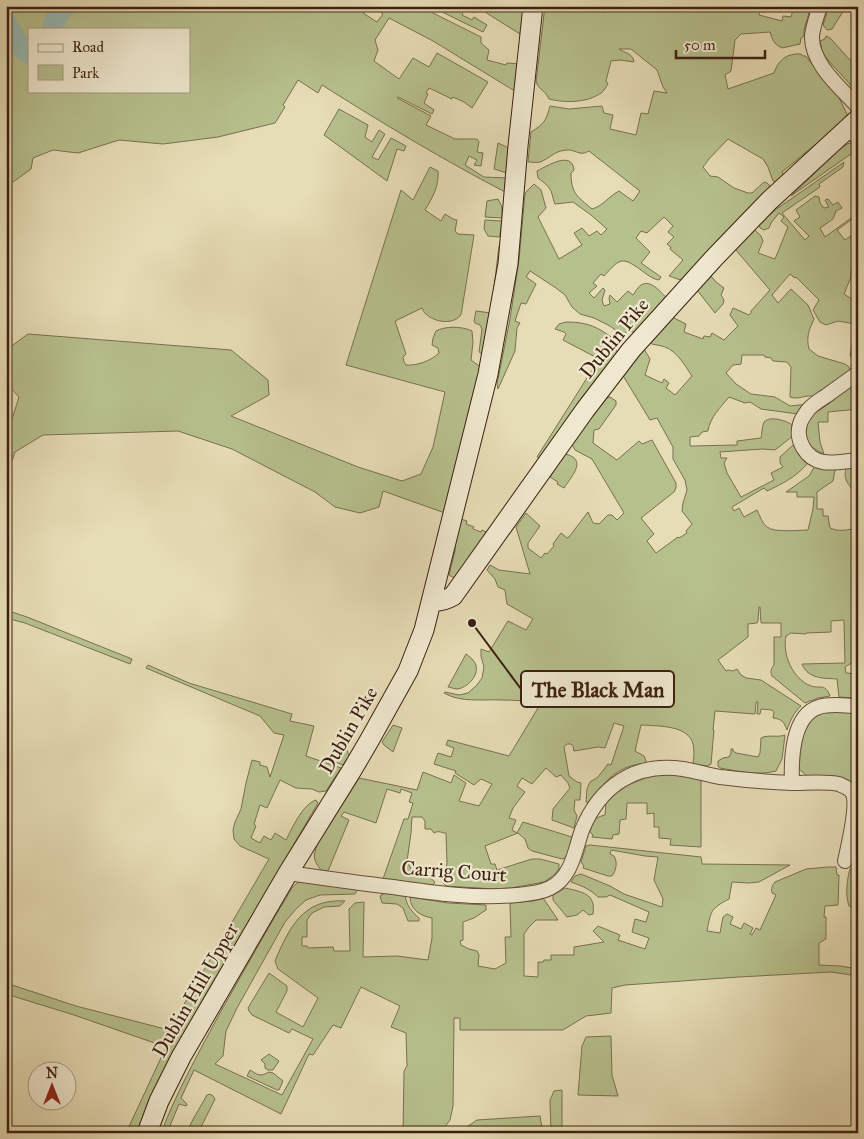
<svg xmlns="http://www.w3.org/2000/svg" width="864" height="1139" font-family="'IM FELL Great Primer',serif">
	<style>
		.green { fill: #b6c08d; stroke: #79704f; fill-rule: evenodd }
		.lines { fill: none; stroke-linecap: round; stroke-linejoin: round }
		.river { stroke: #97bab3; stroke-width: 21 }
		.street-casing { stroke: #664e3a; stroke-width: 16 }
		.secondary-casing { stroke: #3c1f11; stroke-width: 21 }
		.street { stroke: #efe8cf; stroke-width: 14 }
		.secondary { stroke: #efe8cf; stroke-width: 19 }
		.labels { text-anchor: middle; stroke-width: 4.5; stroke-linejoin: round; paint-order: stroke }
		.street-label { font-size: 20px; fill: #3c1f11; stroke: #efe8cf }
		.leader { fill: none; stroke: #3c1f11; stroke-width: 2 }
		.callout-dot { fill: #3c1f11; stroke: #efe8cf; stroke-width: 2 }
		.callout { fill: #efe8cf; stroke: #3c1f11; stroke-width: 2 }
		.callout-label { font-size: 21px; text-anchor: middle; font-weight: bold; fill: #3c1f11 }
	</style>
	<rect width="100%" height="100%" fill="#e6dcb5"/>
	<filter id="stains"><feTurbulence type="fractalNoise" baseFrequency=".004" numOctaves="4"/><feColorMatrix values="0 0 0 0 .2 0 0 0 0 .09 0 0 0 0 .02 0 0 0 .5 -.17"/></filter>
	<radialGradient id="worn" r=".72"><stop offset=".6" stop-color="#630" stop-opacity="0"/><stop offset="1" stop-color="#630" stop-opacity=".3"/></radialGradient>
	<path class="green" d="M6,6h361l-4,7 14,9 6,-8 -11,-8h154l-6,28 -43,-27 -3,6 -9,-6 -3,8 10,5 2,-3 13,8 -4,7 -49,-24 -3,4 50,25v6l8,7 -2,10 19,5 1,-2 13,1 -2,23 -5,3 -80,-49 -44,-23 -14,22 3,10 -4,11 25,18 14,-21 16,9 8,-14 51,29 -16,26 -8,-6 -11,-5 -1,2 -23,-11 -3,5 2,1 -4,9 10,7 -2,4 -34,-17 -1,1 34,18 -5,9 29,14h22l2,3 -2,10 6,1 -2,13 -7,-1 3,-5 -8,-4 -4,9 19,12 23,1 -2,14c-63,-33 -123,-69 -183,-107l-4,8 -20,-13 -15,25 2,2 -10,16 -57,14 -55,7 -44,-4 -41,13 -25,-3 -20,8 -2,11 -18,13 -7,2zM29,29h160v62h-160z
		M545,6h59l-3,4 4,3 6,-7h137l12,4 -1,5 23,6 1,-5 8,1 3,-11h17l-7,24v6l-3,2 -1,6 -18,4c-9,-5 -9,-7 -12,-16l-29,2 -6,6 -4,31 -6,4 3,14 46,-16c4,-13 13,-20 27,-19l2,2h3l17,23 15,17 9,18 -3,7 -62,51 3,4 -6,6 -6,-1 -5,-14 -5,-8 -35,-20 -19,20 -6,8 7,9 8,1 16,11 14,5h4l12,-11c5,1 6,4 7,9l-88,89c-6,0 -9,-3 -14,-4l14,-16 -13,-11 1,-2 -4,-3 7,-7 -6,-5 5,-6 -9,-9 -17,16 -6,-2 -5,7 14,14 -9,11 20,14 -2,3c-12,-1 -29,-24 -40,-18 -5,2 -11,10 -15,14l-3,-2 -8,9 4,3 -8,7 5,5 9,-10 2,2 -3,10 2,6 6,-2 -1,-6 1,-3 7,7 11,-11 5,4c2,-3 5,-8 8,-10 10,-6 19,7 25,12l1,2 -32,34 -6,-3 -5,4 -2,1 -12,-9 -16,-8 -14,-4 -8,-7 -7,-12 -9,-7 -26,-17 -4,6 10,7 -10,20 -5,-1 -6,18 5,2 -3,5 -2,23 -17,38 -1,-5 13,-65 9,-59 6,-67 9,-9 7,6 5,18 -8,9 21,42 23,-14 -8,-12 8,-5 7,8 8,-5 4,4 6,-6 -16,-14 -18,-13 -18,2c-2,-4 -2,-8 -4,-13 -3,-6 -8,-9 -13,-13l-1,-7c10,-5 35,-21 37,-1l-3,3c0,21 7,24 21,36 11,-3 17,-13 27,-18l14,10 7,-10 -51,-40c-10,6 -13,-2 -23,-1 -12,1 -17,9 -26,12 -3,1 -9,0 -12,0l3,-30c13,-8 15,-11 19,-26l19,3 33,-3 2,7 9,2 -3,14 26,6 5,-22 7,1 6,-23 13,2 -4,-6 -6,-17 -26,-21h-12c5,4 14,4 15,13l-14,-2 -9,1 -5,20 2,3c-2,3 -4,7 -7,9 -14,10 -36,10 -52,6 -4,-9 -9,-8 -13,-17z
		M829,6h23l-8,4 -12,19 -5,1 -4,-5z
		M826,36l4,2 21,23 7,-1v33l-31,-34 -5,-7 -2,-11 5,-2z
		M339,109l29,16 -3,12 7,5 7,-12 6,4 -13,23 6,3 13,-22 15,8 -2,5 -7,-2 -10,32 -63,-46z
		M498,143l11,5 -2,25 -13,-4z
		M849,143l9,4v2l-67,47 49,-47z
		M844,162l-1,5 -24,17 1,3 -38,26 23,27 4,-4 -15,-15 6,-4 -4,-7 19,-14 4,1 1,6 4,5 5,-1 -4,-7 3,-1 5,6 5,-3 4,6 -6,3 -3,8 -13,9 5,9 33,-24v2l-21,15 8,10 11,-8 2,4v28l-2,-1 -5,8v6l-7,17 12,8 2,-1v61l-8,-6 5,-32 -17,-3 -12,4 -6,-3 -7,-12 6,-10 -23,-23 -1,1 -5,-4 -18,21 6,8 13,-14 17,16 6,14c-5,11 -8,18 -5,30l9,7 27,8 4,3 2,7 -38,22c-8,-1 -15,4 -23,1l1,-30 -4,-5 -14,-1 -2,-3 -6,-1 -1,-2h-22l-1,9 -8,1 -7,8 10,11 15,10 24,3 15,9 18,-2 -10,10 -37,-5 -11,-7 -5,1 -16,-6c-8,10 -19,20 -21,34l-6,1 -3,4 -9,1v9l47,-1v-4l24,-3c1,-4 1,-12 3,-16 6,-7 25,-1 31,5l-1,8 -19,15 -12,-1 -43,3 1,6h6l-3,5 3,10 14,24 33,-17 -3,-7 12,-6 -3,-4v-6l13,-12 14,19c-11,13 -25,20 -40,27l-3,-3 -32,19 2,4 5,-3 5,9 13,-7c3,6 5,13 10,17 8,6 31,3 41,3l5,-21 1,-12h-17v-5h-11l23,-16 6,-10 21,-1 -3,16 -16,11v17h6v7h5l2,12c9,4 17,2 27,0l1,-26v138l-5,1v21l-8,5 1,6 12,1v24l-19,-1 -2,-18c-14,-1 -29,0 -35,-15l43,-1 -1,-43 -13,1v11l-25,1v1l-15,-1 -5,3c-4,19 7,43 25,50 10,3 14,-3 19,10l-12,2 -13,5 -33,-27c-2,-5 -1,-7 2,-11v-28h7v-14h-20l-1,-16h-1l-1,14 -1,2 -9,1v13l-30,23 8,11 2,-1 5,1 4,-2 4,6 5,3 15,2 40,26c-7,6 -11,15 -14,24 -3,-8 -5,-11 -14,-12l1,-6 -2,-2 -11,-1 -1,5h-3l1,-12h-2l-1,12 -40,-3 -2,19h1l-3,34 -4,2 -14,-2c1,-8 2,-18 -2,-25 -9,-14 -35,-13 -50,-14l-6,26 9,5 3,7c-8,1 -16,2 -24,6 -12,5 -27,22 -32,34l-5,-1 1,-13 3,-7 8,-5 10,-13 3,1 13,-39 -10,-3 -9,25 -7,-1 -24,4 -1,-5 -2,-2h-4l-3,3 5,29 8,6 4,1 -1,17h-5l-1,10 3,6 -3,12 -22,-8 1,-11 17,-21 -2,-5 -7,-8 -5,2 -10,-9 -14,16 -10,-6 -5,8 8,6 -12,16 -4,10 7,2 -4,10 5,3 6,-11 49,15 -4,20 -6,2 -30,-8 -4,-3 -3,-9 -7,-6 -33,13 6,18h4l2,6 35,-11h8l19,5v5l-5,6 -10,7 -33,6 -17,1 -48,-3 -3,-3 4,-20 -1,-30c-5,0 -7,-3 -12,0l-3,-4h-6v-8l-3,-4h-10l-1,16 -4,28 4,8 17,7 7,6 -2,3 -50,-6 21,-60h4l5,-16 -4,-1 3,-9 -11,-4 -1,4 -13,-4 -11,34 -32,-11 -3,4 8,4 -21,51 -7,-1c-8,-10 -8,-14 -4,-25l42,-67 58,12 6,-18 28,11 3,-8 12,8 -7,18 20,5 13,-22 -11,-5 -7,6 -19,-12 1,-2 -22,-7 4,-11 13,4 3,-9 -8,-3 2,-5 61,16 32,-53c-13,-2 -26,-3 -39,-3 -20,-1 -41,3 -58,-7l1,-1 14,3 9,-2 9,-8 5,-7 2,-11 -3,-11v-7l8,3 19,-31 18,9 7,-11 -26,-15 -2,-14 -7,-3 -3,-8 -8,-9 3,-5 9,5 31,4 -14,-47 10,-14 14,13 -12,17v5l13,10 4,-5 2,1 7,-8 -1,-2 8,-11 6,5 2,-1 19,-25 5,11 6,1 9,-9h4l5,5 7,-7 -32,-54 -17,-9 -3,-6 33,-45 5,-2 6,4v4l-17,24 -5,1 -1,13 24,17 22,-19 3,3 10,-4 24,43v5l-2,4 -33,26 13,16 -7,7 9,12 22,-16 1,1 8,-5 -1,-2 6,-7 -10,-13 1,-8 4,-13 -2,-10 -12,-21v-12l-16,-29 -7,2 -28,-46 22,-25 6,10 -5,16 17,8 2,-4 5,4 -3,5 9,7 17,-19c-7,-10 -14,-24 -27,-29 -5,-2 -11,-2 -16,-4l23,-26 14,7 -2,8 19,7 1,-3 6,1 2,-4 12,7 14,-14 -8,-11 3,-7 16,7 2,-2v-2l19,-21 -35,-41 19,-20 7,7 2,5 -5,12 17,6 13,-32 -7,-6 3,-4 -5,-4 -8,10 -2,5 -5,2 -4,-2 -1,-5 19,-15z
		M430,167l8,4c1,15 -5,26 -13,39l16,11 4,-7 8,5 4,1 -2,11 3,3 16,1 -12,74c0,1 -1,6 -2,7 -8,9 -26,6 -34,-2 -2,-1 -3,-4 -4,-6l-27,13 11,33 -3,3 1,5 2,3c10,1 25,-4 33,-12l-1,-5 -6,-3 1,-7 3,-7c9,-5 26,-5 36,0l1,11 -2,18 11,8 -37,145 -62,-22 -4,16 -19,6 -25,-6 -20,-15 -83,-43 -54,-18 -135,4 -28,17 -9,27v-41l13,-41 -13,-14v-33l22,-16 203,16 37,30 1,15 -38,21 127,51 44,14 19,-7 12,-27 12,-55 -99,-27 55,-175 12,10z
		M498,199l4,8v11l-17,-1 2,-16z
		M485,220l17,1 -2,14 -1,2 -11,-1 -4,-7z
		M502,245l-5,51 -11,56 -2,3 -5,-3 3,-23 -2,-4 -5,-2 -1,-2 2,-10 15,2 8,-67z
		M711,276l5,6 8,6 -3,7 3,5 -1,4 -8,9 -18,-23z
		M566,322c22,0 32,5 49,18v3l-2,5 5,4 -65,93 -21,23 7,-10 -2,-1 62,-98 -36,-19 3,-6 -2,-2 -9,-3 4,-5z
		M858,380v29l-30,3v10h-10l2,20 4,12c-11,-5 -23,-13 -19,-27 2,-6 8,-13 11,-18l4,1 14,-10 2,-5z
		M565,454c23,5 7,22 -1,34l-7,-4 1,-2 -8,-5z
		M848,464l10,1v30c-10,-10 -17,-17 -10,-31z
		M461,519l6,2 -1,3 8,3 -1,2 8,3 1,-2 7,3 -33,46 -7,-4 6,-24v-10z
		M6,610l21,7 105,42 -2,5 -105,-41 -19,-5z
		M466,654c3,2 7,5 9,9 6,11 -8,26 -19,26 -1,0 -7,-2 -8,-2z
		M148,665l41,18 103,31 -2,7 24,5 -8,30 35,12 -15,23 -7,1 -7,-3 -16,-1 -16,-8 -13,28 -7,-3 -6,19 2,2 -5,12 9,5 4,-7 7,4 4,-7 11,7c6,-12 17,-36 30,-40l2,3 -112,191 -70,139h-10l40,-86 -92,-32 -68,-21v-11l70,23 93,24 100,-171 -29,-13 -6,-7 -1,-9 2,-8 6,-13 5,-26 6,-23 8,2v3l7,2 3,10 14,-42 -10,-2 -14,-17 -114,-48z
		M821,710l37,1v82l-51,-17 -9,-8 2,-33 6,-13z
		M393,725l9,3 -9,24 -9,-7 -2,-3z
		M785,735l-3,24 -6,12c-18,5 -38,0 -56,-3l-2,-2v-5l5,-3 6,-1 2,-4v-4h2v2l3,2 22,4 2,-4 1,-15c8,-4 16,0 24,-3z
		M337,745l10,5 2,6 -6,9 -10,-4z
		M666,774l13,1 22,5v67l-31,-2 1,-6 -12,-1v-11h-5v-14l-7,1v-11h-20l-1,16 -6,1 -1,14 -6,1 -1,4 -20,-2 1,-2 -3,-3c3,-11 3,-14 15,-17l1,-13 14,-14 28,-11z
		M590,845l111,12 1,7 88,1 -31,17 -10,1 -17,-1 -3,17c-19,10 -18,12 -22,32l13,2 3,-16 4,-3 6,3 -3,7 11,5 3,-6 9,5 -3,6 2,1 4,-7 4,2 16,-35 -4,-2c-1,-5 0,-7 3,-11l31,-13 22,-2h8l1,8h2l-1,30 -13,1 -1,11h2v22l-7,4v22l21,1 18,3v7l-27,-4 -92,5 -114,8 -13,3 -1,25 -25,3 -23,14h-103v-12h-6l-1,88 -3,14 -10,13h-37l1,-62 3,-5 -1,-33 -15,-6 9,-21 -39,-19 -20,41 -8,-3 -20,30 -4,-1 -28,60 -87,-44 -13,28 6,6v1l-1,1 -7,-2 -12,29h-6c16,-42 38,-81 59,-120 24,-42 47,-84 72,-125l6,-6 6,-1 54,8 -3,5 -35,1 -14,5 -10,9 -11,13 -48,86 -11,23 -3,25 -8,8 67,31 31,-56 -21,-10 -3,4 -37,-18 -3,-4 -1,-3 21,-35 18,13v5l-11,21 27,15 15,-29 -40,-29 -3,-8c14,-33 28,-63 70,-60l-5,5 -16,1 -12,6 -5,7v17h-5v9h5l1,2 25,-1 1,4h16l-1,-42 6,-6 9,-1 -1,55 34,-1 31,4 4,-22v-20c-11,-2 -22,-8 -22,-21l38,6 38,2v5l-12,8 -11,4v18l-3,1 1,4 8,4 8,2 2,4 -1,11 17,3 11,-6 -1,-26h6l-1,-34 22,-2 11,-3 15,22h-22l-7,7 -5,7v42l14,1v-15h5l1,-2h7v-5h23v-8l30,-5 -11,-11 5,-5 22,9 -2,5 27,9 4,-11 -17,-6 3,-13 11,3 3,-10 -39,-17 -4,2h-8c-8,-8 -16,-11 -27,-15l4,-6 6,-2 29,12 14,8 38,13 1,-8 -9,-19 4,-23 -13,-1 -34,-6 -1,4 4,2c4,6 2,15 -2,20h-4l-25,-8 1,-2 -3,-4 5,-16z
		M850,869l8,1v38l-9,-2c-4,-11 -2,-27 1,-37z
		M565,888c17,4 31,5 28,26l-4,1 -6,-5 -6,5 -10,2 -14,-17v-5z
		M385,893l20,3c2,10 7,16 14,22v3h-11l-5,-13 -6,-4 -15,-1 -2,-7z
		M611,1036l1,39 6,21 -40,-1 4,-49 4,-9z
		M269,1054l10,7 -6,9h-5l-3,-2v-4l-4,-4z
		M250,1070c8,5 10,7 19,2l4,1 10,8 -4,9h-2l-30,-14z
		M562,1090v43h-11l-1,-33 4,-9z
		M210,1094l3,2 2,3 -17,34h-10l3,-10 16,-28z
		M540,1116l2,12 -1,5h-83l19,-13z"/>
	<g class="lines">
		<path class="river" d="M6,24c8,9 11,24 23,29
			M53,29c2,-10 5,-16 13,-23"/>
		<defs>
			<path id="street" d="M820,6c-3,10 -7,20 -8,30 -1,28 29,52 46,71
				M849,127l9,12
				M858,373c-11,8 -21,15 -32,23 -6,4 -13,8 -18,14 -3,4 -7,9 -8,14 -5,16 6,35 23,38 11,2 23,-1 35,-2
				M845,861c3,-14 14,-58 7,-69 -3,-4 -9,-6 -13,-8 -13,-3 -34,-1 -47,-1 -1,-23 0,-68 27,-76 12,-4 26,-1 39,-1
				M288,873c35,5 70,10 105,14 41,6 83,12 124,8 11,-1 23,-2 33,-7 22,-11 25,-38 32,-58 18,-44 53,-68 101,-61 13,2 25,6 37,8 24,3 48,5 72,6"/>
			<path id="secondary" d="M432,601c8,1 14,-1 21,-5l132,-186 46,-60 84,-93 54,-56 89,-82
				M147,1133l12,-32 22,-44 107,-184 64,-103 17,-29 39,-70 16,-41 64,-256 20,-110 10,-118 15,-140"/>
		</defs>
		<use href="#street" class="street-casing"/>
		<use href="#secondary" class="secondary-casing"/>
		<use href="#street" class="street"/>
		<use href="#secondary" class="secondary"/>
	</g>
	<g class="labels">
		<g class="street-label">
			<text transform="translate(614 338) rotate(-51)" y="7">Dublin Pike</text>
			<text transform="translate(348 730) rotate(-60)" y="7">Dublin Pike</text>
			<text transform="translate(454 871) rotate(4)" y="7">Carrig Court</text>
			<text transform="translate(195 990) rotate(-60)" y="7">Dublin Hill Upper</text>
		</g>
	</g>
	<path class="leader" d="M472 623L521 689"/>
	<circle class="callout-dot" cx="472" cy="623" r="5"/>
	<rect class="callout" x="521" y="671" width="153" height="36" rx="5"/>
	<g class="callout-label">
		<text x="598" y="697">The Black Man</text>
	</g>
	<rect width="864" height="1139" fill="none" stroke="#e6dcb5" stroke-width="25"/>
	<rect x="8" y="8" width="849" height="1124" fill="none" stroke="#3c1f11" stroke-width="2.5"/>
	<rect x="12" y="12" width="839" height="1114" fill="none" stroke="#3c1f11"/>
	<rect x="28" y="28" width="162" height="65" fill="#efe8cf" stroke="#a79883"/>
	<rect x="38" y="44" width="25" height="8" fill="#efe8cf" stroke="#a79883"/>
	<text x="72" y="52" font-size="15" fill="#3c1f11">Road</text>
	<rect x="38" y="65" width="25" height="15" fill="#b6c08d" stroke="#a79883"/>
	<text x="72" y="78" font-size="15" fill="#3c1f11">Park</text>
	<g transform="translate(52 1086)"><circle r="24" fill="#efe8cf" stroke="#a79883"/>
	<path d="M0-4L9 19L0 12L-9 19Z" fill="#8f2418"/>
	<text y="-8" font-size="14" font-weight="bold" text-anchor="middle" fill="#3c1f11">N</text>
	</g>
	<path d="M676 50v8h89v-8" fill="none" stroke="#3c1f11" stroke-width="2.5"/>
	<text x="684" y="50" font-size="15" fill="#3c1f11" stroke="#efe8cf" stroke-width="4" paint-order="stroke">50 m</text>
	<rect width="100%" height="100%" filter="url(#stains)"/>
	<rect width="100%" height="100%" fill="url(#worn)"/>
</svg>
